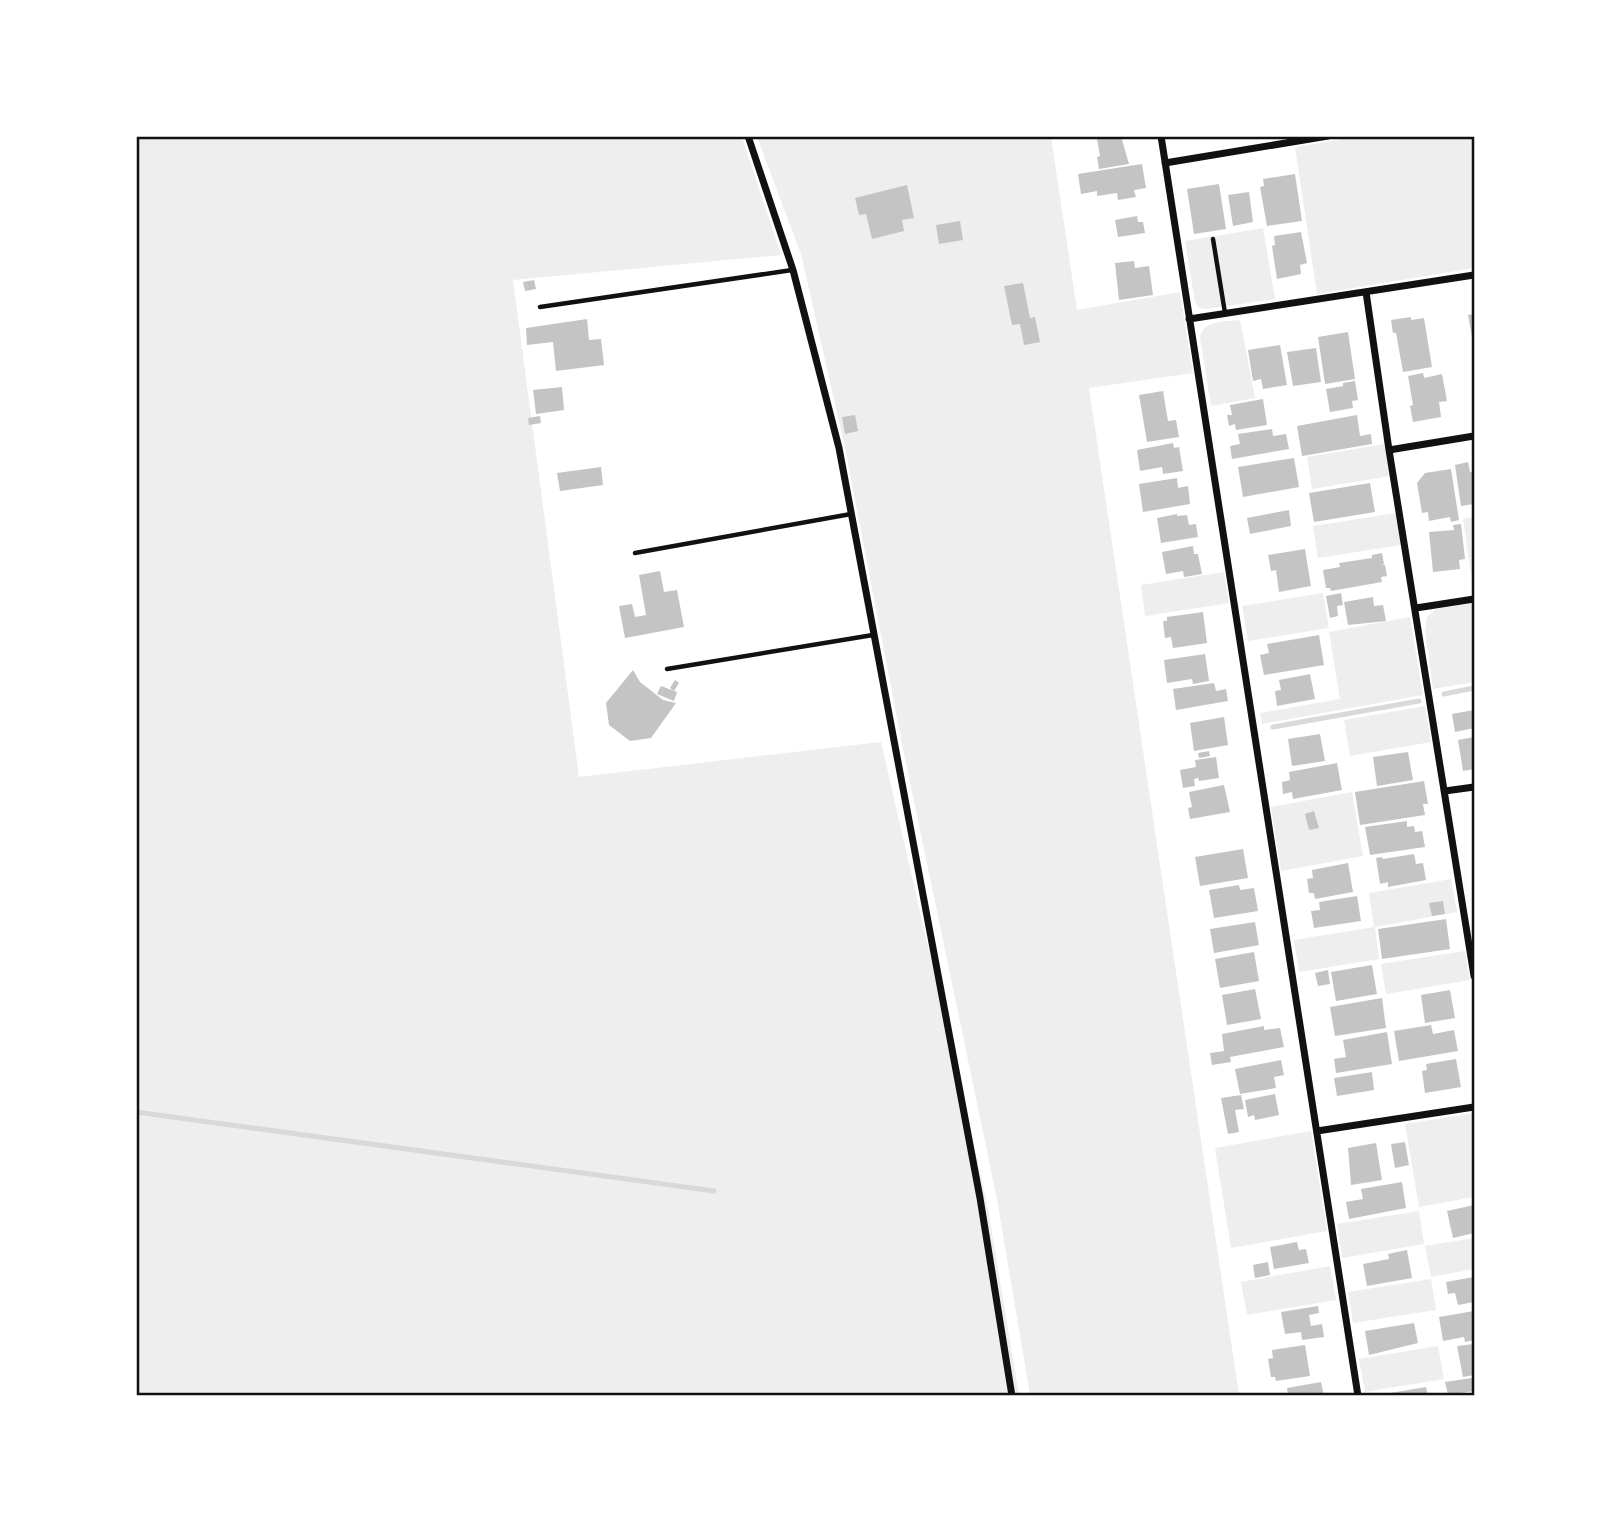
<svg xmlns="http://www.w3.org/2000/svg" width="1611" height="1532" font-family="Roboto,sans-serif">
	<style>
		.green { fill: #eee }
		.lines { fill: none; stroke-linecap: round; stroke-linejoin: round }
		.stream { stroke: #d9d9d9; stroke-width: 5 }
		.building { fill: #c4c4c4 }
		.service { stroke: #111; stroke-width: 4.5 }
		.minor { stroke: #111; stroke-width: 7 }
		.neatline { fill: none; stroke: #111; stroke-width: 2.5 }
	</style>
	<rect width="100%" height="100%" fill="#fff"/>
	<path class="green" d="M1362,136l112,1v131l-157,26 -22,-147z
		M137,137h605l39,118 -268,25 66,497 302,-35 106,461 32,192 -882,1z
		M757,137h294l26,173 103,-18 13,81 -104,15 150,1007h-209l-33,-196 -96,-460 -56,-291 -44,-194z
		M1263,228l12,71 -68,10 -8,-1 -4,-6 -10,-61z
		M1240,320l15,78 -44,8 -11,-68c3,-19 25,-16 40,-18z
		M1384,444l6,32 -78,13 -5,-32z
		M1396,513l5,32 -83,13 -5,-32z
		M1474,517v77l-11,-75z
		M1224,572l5,31 -84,13 -4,-31z
		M1323,593l6,35 -81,13 -6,-35z
		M1474,603v79l-41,7 -8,-58 2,-14 9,-8z
		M1410,617l13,78 -161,29 -2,-11 80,-14 -11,-67z
		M1425,706l6,36 -81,14 -6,-36z
		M1352,792l11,64 -82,15 -10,-64z
		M1451,879l6,33 -82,15 4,32 -80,13 -5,-32 80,-13 -5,-34z
		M1465,951l5,29 -84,14 -5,-30z
		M1474,1113v84l-55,10 -14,-83z
		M1311,1131l16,100 -96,17 -16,-100z
		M1419,1211l5,33 -82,14 -5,-34z
		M1474,1238v31l-43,8 -6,-31z
		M1330,1266l6,34 -89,15 -6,-33z
		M1431,1279l5,31 -83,13 -5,-31z
		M1438,1346l6,33 -79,13 -6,-33z"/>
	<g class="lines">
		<path class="stream" d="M1444,694l30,-6
			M1273,727l146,-26
			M136,1112l578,79"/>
	</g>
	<path class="building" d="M1110,136h11l8,28 -30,5 -2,-12 3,-1 -3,-17z
		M1142,164l4,24 -12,2 2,7 -18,3 -1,-7 -20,3v-5l-16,3 -3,-20z
		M1295,174l7,47 -35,5 -7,-39 4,-1 -1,-7z
		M1219,184l7,45 -32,5 -7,-45z
		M907,185l7,33 -12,2 2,11 -32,8 -6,-25 -7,1 -4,-17z
		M1249,192l4,30 -20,4 -5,-31z
		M1137,216l1,6h5l2,11 -27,4 -3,-17z
		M960,221l3,19 -24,4 -3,-19z
		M1301,232l6,31 -7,2 1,9 -24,5 -5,-33 3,-1 -1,-9z
		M1134,261l1,7 14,-2 4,29 -34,5 -4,-37z
		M534,280l2,9 -11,2 -2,-9z
		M1023,283l7,35 5,-1 5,25 -16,3 -4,-21 -8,1 -8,-39z
		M1474,314v22l-2,1 -4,-22z
		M1411,317v3l13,-2 8,49 -29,5 -7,-39h-3l-2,-13z
		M587,319l2,21 12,-1 3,26 -48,6 -3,-29 -26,3 -1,-17z
		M1348,332l7,47 -30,5 -7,-47z
		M1280,345l7,40 -24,4 -2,-10 -8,2 -5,-31z
		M1316,348l5,34 -28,4 -6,-34z
		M1423,373l1,5 18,-4 5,27 -8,1 2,15 -28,5 -3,-16 3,-1 -5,-29z
		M1355,381l3,19 -6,1 1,7 -23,4 -4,-23 17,-3v-3z
		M562,387l2,23 -28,4 -3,-24z
		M1163,391l5,30 8,-1 3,17 -32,5 -8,-47z
		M1263,399l4,26 -31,5 -1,-6 -6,2 -2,-11h5l-2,-10z
		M855,415l3,16 -13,3 -3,-17z
		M1357,415l3,21 11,-2 1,10 -70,12 -5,-30z
		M540,416l1,7 -12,2 -1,-7z
		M1272,429l1,7 13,-2 3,15 -57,10 -2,-13 10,-2 -2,-10z
		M1173,443l1,5 5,-1 4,24 -20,3 -1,-7 -22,4 -3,-21z
		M1294,458l5,29 -56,10 -5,-30z
		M1468,462l2,10h4v32l-13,2 -6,-41z
		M601,467l2,18 -43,6 -3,-18z
		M1451,469l8,51 -8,2 -1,-5 -21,4 -1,-9 -6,1 -5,-30 8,-10z
		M1177,478l1,10 10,-2 2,18 -47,8 -4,-28z
		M1370,483l5,29 -61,10 -5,-29z
		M1289,510l2,16 -41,8 -3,-16z
		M1177,514v2l10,-1 2,10 7,-1 2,13 -37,6 -4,-25z
		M1461,524l4,35 -6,1 1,9 -27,3 -4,-40 25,-2 -1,-5z
		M1193,546l1,8h4l4,20 -18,3 -1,-6 -17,3 -4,-22z
		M1305,549l6,37 -32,6 -3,-22 -5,1 -3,-16z
		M1382,553l2,11h-3l4,1 2,11 -6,1 1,5 -51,9 -1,-3h-4l-3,-18 17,-3 -1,-4 33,-5v-3z
		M660,571l4,21 13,-2 7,37 -59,11 -6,-32 13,-2 3,13 11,-2 -7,-40z
		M1341,593l2,12 -6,1 1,10 -8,2 -4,-22z
		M1373,597l1,9 9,-1 3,16 -38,4 -4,-23z
		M1203,612l4,31 -34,5 -2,-11 -6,1 -2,-17h4v-4z
		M1319,635l5,30 -60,10 -4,-20 9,-2 -2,-9z
		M1205,654l4,27 -16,3 -1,-5 -25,4 -3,-23z
		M633,670l7,12 23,18 13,3 -25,35 -21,3 -21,-16 -3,-22z
		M1310,674l5,25 -38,7 -2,-15 6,-1 -2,-10z
		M675,680l4,3 -5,8 -4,-3z
		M1214,683l2,8 10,-2 2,12 -52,9 -3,-21z
		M661,686l16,6 -3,9 -17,-7z
		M1474,710v18l-19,4 -3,-18z
		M1224,717l4,28 -34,6 -4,-28z
		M1320,734l5,27 -33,5 -4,-27z
		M1474,737v32l-11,2 -5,-31z
		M1209,751l1,5 -11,2 -1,-5z
		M1408,752l5,28 -36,6 -4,-29z
		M1216,757l3,21 -20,3 -1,-3 -4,1 1,7 -12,2 -3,-18 16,-3 -1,-7z
		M1337,763l5,27 -49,9 -1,-7 -9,2 -1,-12 8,-2 -1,-8z
		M1424,781l4,23h-5l2,11 -65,10 -5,-33z
		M1224,785l6,27 -40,7 -2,-11 4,-1 -3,-15z
		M1314,811l5,17 -10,2 -4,-16z
		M1407,821v6l7,-1 1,6 7,-1 3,16 -55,8 -5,-28z
		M1243,849l5,29 -48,8 -5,-29z
		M1414,854l2,10 7,-1 3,17 -38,7v-5l-8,2 -4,-26 6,-1 1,2z
		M1348,863l5,29 -38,7 -1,-6h-5l-2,-14 6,-1 -1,-8z
		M1239,885l1,5 14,-2 4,23 -44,7 -5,-28z
		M1357,896l4,25 -47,7 -3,-17 9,-1 -1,-8z
		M1443,901l2,13 -13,2 -3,-13z
		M1446,919l4,30 -68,10 -4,-30z
		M1255,922l4,23 -45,8 -4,-24z
		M1254,952l5,29 -39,7 -5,-29z
		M1372,965l5,29 -41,7 -5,-29z
		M1328,970l2,14 -12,2 -3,-13z
		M1255,989l6,30 -34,6 -5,-30z
		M1450,990l5,28 -30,5 -4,-28z
		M1382,998l4,30 -51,8 -5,-29z
		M1431,1025l2,9 21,-4 4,21 -59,10 -5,-30z
		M1264,1026v4l16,-2 4,19 -54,10 1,5 -19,3 -2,-12 14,-2 -2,-17z
		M1387,1032l5,32 -56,9 -2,-14 12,-2 -3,-17z
		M1456,1059l5,28 -36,6 -3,-22 5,-1 -1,-6z
		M1281,1060l3,15 -10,2 2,11 -36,6 -5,-25z
		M1372,1072l2,18 -37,6 -3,-18z
		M1275,1094l4,21 -24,5 -1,-5 -6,2 -3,-17z
		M1241,1095l3,14 -9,1 4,22 -11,2 -7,-36z
		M1405,1142l4,23 -14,3 -4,-24z
		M1376,1143l6,37 -31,5 -3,-37z
		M1402,1182l4,26 -57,11 -3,-17 17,-3 -2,-10z
		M1474,1205v28l-21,5 -6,-27z
		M1297,1242l2,8 7,-1 3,14 -35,6 -4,-22z
		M1407,1250l5,28 -45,8 -4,-22 26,-5 -1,-5z
		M1268,1262l2,13 -15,3 -2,-13z
		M1474,1277v25l-16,3 -3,-12 -7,1 -2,-12z
		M1318,1306l1,7 -10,2 2,11 11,-2 2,13 -22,3 -1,-8 -16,2 -4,-22z
		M1474,1311v29l-9,2 -1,-5 -21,4 -4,-24z
		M1414,1323l4,20 -49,12 -4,-24z
		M1474,1344v31l-11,2 -6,-31z
		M1305,1345l5,31 -34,5 -1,-4h-4l-3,-18 5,-1 -1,-8z
		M1472,1378l2,13 -26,4 -3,-13z
		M1321,1382l3,14h-36l-1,-8z
		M1426,1387l2,9h-44v-2z"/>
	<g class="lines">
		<path class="service" d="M1213,239l12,74
			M540,307l252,-37
			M635,553l216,-39
			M667,669l206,-34"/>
		<path class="minor" d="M748,136l45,134 46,178 141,750 32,198
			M1161,136l197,1260
			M1165,163l163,-27
			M1366,292l23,158 85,526
			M1189,319l285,-44
			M1389,450l85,-14
			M1416,608l58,-9
			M1445,791l29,-4
			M1317,1131l157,-24"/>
	</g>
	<rect width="1611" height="1532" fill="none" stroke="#ffffff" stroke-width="276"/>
	<rect x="138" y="138" width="1335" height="1256" class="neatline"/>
</svg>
